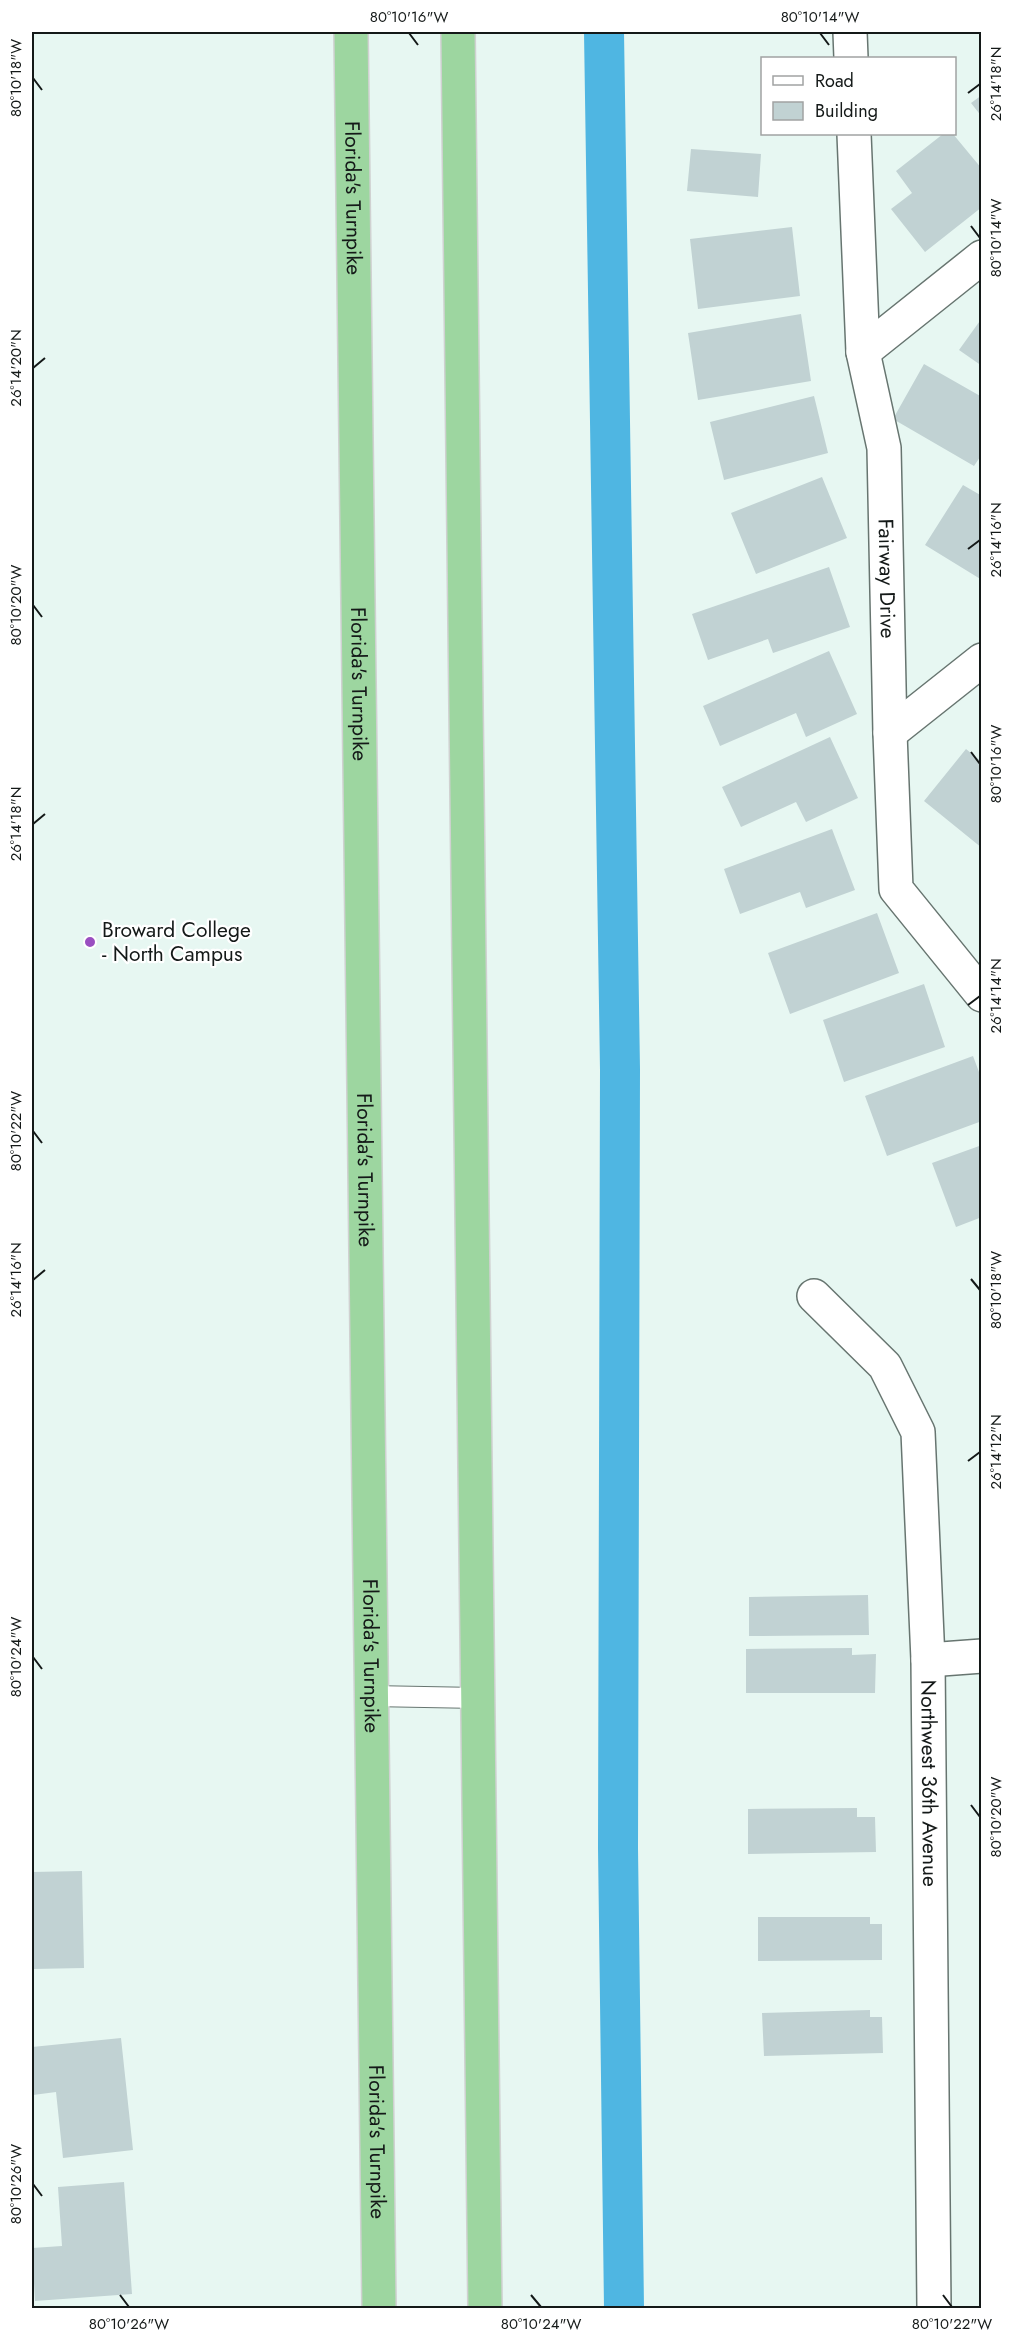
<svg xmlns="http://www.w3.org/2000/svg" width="1013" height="2340" font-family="Jost,sans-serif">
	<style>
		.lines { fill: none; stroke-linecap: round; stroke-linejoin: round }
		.canal { stroke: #4fb6e2; stroke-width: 40 }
		.building { fill: #c1d2d3 }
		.service-casing { stroke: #677570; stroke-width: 22 }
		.minor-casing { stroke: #677570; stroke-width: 36 }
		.motorway-casing { stroke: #d0d1d1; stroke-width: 36 }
		.service { stroke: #fff; stroke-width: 20 }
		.minor { stroke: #fff; stroke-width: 33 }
		.motorway { stroke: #9dd6a0; stroke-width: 33 }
		.ticks { fill: none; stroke: #141918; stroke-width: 2 }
		.poi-dot { fill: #9a4fc1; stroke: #fff; stroke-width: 2 }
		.labels { text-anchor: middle; stroke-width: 4.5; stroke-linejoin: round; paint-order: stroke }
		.street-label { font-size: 21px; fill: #141918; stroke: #fff }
		.poi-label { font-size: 21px; fill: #141918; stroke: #fff; text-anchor: start }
		.neatline { fill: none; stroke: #141918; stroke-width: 2 }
		.ticks-label { font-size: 15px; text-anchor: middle; fill: #141918 }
	</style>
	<rect width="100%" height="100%" fill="#e7f7f2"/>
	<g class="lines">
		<path class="canal" d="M604,32l16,1038 -2,778 6,460"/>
	</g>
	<path class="building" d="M982,95v22l-11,-14z
		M943,134h10l29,35v38l-57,45 -34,-43 21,-16 -16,-22z
		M691,149l70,5 -3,43 -71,-6z
		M792,227l8,69 -102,13 -8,-70z
		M801,314l10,67 -113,19 -10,-67z
		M982,318v48l-23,-16z
		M924,364l58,33v57l-8,12 -81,-47z
		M814,396l14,57 -104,27 -14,-58z
		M822,477l25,61 -91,36 -25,-61z
		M963,485l19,11v84l-57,-35z
		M829,567l21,60 -77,26 -5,-14 -60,21 -16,-46z
		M829,651l28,63 -51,23 -10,-24 -76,33 -17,-40z
		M830,737l28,61 -52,24 -10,-20 -55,25 -19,-40z
		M966,749l16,13v86l-58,-47z
		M832,829l23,61 -49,18 -6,-16 -60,22 -16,-45z
		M877,913l22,60 -109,41 -22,-61z
		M924,984l21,63 -101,35 -21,-62z
		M973,1056l9,24v41l-95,35 -22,-60z
		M982,1145v72l-26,10 -24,-64z
		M868,1595l1,40 -120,1v-39z
		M852,1648v7l24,-1 -1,39h-129v-44z
		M857,1808v9h18l1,35 -128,2v-45z
		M82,1871l2,97 -51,1 -1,-97z
		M758,1917h112v7h12v36l-124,1z
		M870,2010v7h12l1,36 -119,3 -2,-43z
		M121,2038l12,112 -70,8 -7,-66 -23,3 -1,-48z
		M124,2182l8,112 -97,7 -3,-53 30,-2 -4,-59z"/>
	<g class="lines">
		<defs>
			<path id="service" d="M371,1696l107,2"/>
			<g id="minor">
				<path d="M850,32l1,26"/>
				<path id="s1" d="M854,134l9,218 21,96 6,285 6,156 86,106"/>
				<path d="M863,352l119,-95"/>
				<path d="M890,733l92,-73"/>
				<path id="s2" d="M814,1296l71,70 33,66 10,228 6,648"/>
				<path d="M928,1660l54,-4"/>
			</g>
			<g id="motorway">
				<path id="s3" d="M351,32l28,2276"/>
				<path d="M458,32l27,2276"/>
			</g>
		</defs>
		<use href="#service" class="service-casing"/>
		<use href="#minor" class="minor-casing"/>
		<use href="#motorway" class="motorway-casing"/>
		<use href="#service" class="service"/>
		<use href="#minor" class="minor"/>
		<use href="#motorway" class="motorway"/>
	</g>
	<path class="ticks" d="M409,33l9,12M820,33l9,12M33,78l9,12M968,93l12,-9M971,226l9,12M33,368l12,-10M968,549l12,-9M33,605l9,12M971,752l9,12M33,824l12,-10M968,1005l12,-9M33,1131l9,12M971,1279l9,11M33,1280l12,-10M968,1461l12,-9M33,1657l9,12M971,1805l9,12M33,2184l9,12M120,2295l9,12M531,2295l10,12M943,2295l9,12"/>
	<circle class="poi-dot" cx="90" cy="942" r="6"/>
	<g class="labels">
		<g class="street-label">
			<text dy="7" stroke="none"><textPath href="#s3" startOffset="166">Florida's Turnpike</textPath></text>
			<text dy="7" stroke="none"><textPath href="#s1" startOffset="447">Fairway Drive</textPath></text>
			<text dy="7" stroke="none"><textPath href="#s3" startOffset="652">Florida's Turnpike</textPath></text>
			<text dy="7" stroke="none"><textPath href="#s3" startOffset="1138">Florida's Turnpike</textPath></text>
			<text dy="7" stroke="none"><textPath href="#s3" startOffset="1624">Florida's Turnpike</textPath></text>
			<text dy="7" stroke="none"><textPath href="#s2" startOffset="525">Northwest 36th Avenue</textPath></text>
			<text dy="7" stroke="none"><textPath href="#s3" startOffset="2110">Florida's Turnpike</textPath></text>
		</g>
		<g class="poi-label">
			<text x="102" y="937">Broward College<tspan x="102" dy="24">- North Campus</tspan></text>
		</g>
	</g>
	<rect width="1013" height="2340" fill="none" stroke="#ffffff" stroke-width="66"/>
	<rect x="761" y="57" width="195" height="78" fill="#ffffff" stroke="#a1a3a3" stroke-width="1.5"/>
	<rect x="773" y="76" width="30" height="9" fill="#ffffff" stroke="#a1a3a3" stroke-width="1.5"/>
	<text x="815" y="87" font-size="18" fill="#141918">Road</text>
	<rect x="773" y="102" width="30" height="18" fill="#c1d2d3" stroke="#a1a3a3" stroke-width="1.5"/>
	<text x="815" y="117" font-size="18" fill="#141918">Building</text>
	<rect x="33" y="33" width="947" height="2274" class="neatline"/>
	<g class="ticks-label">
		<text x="409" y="22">80°10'16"W</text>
		<text x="820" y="22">80°10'14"W</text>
		<text transform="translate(16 78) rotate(-90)" y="5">80°10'18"W</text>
		<text transform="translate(996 84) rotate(-90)" y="5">26°14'18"N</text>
		<text transform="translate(996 238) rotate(-90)" y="5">80°10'14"W</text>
		<text transform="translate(16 368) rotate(-90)" y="5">26°14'20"N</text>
		<text transform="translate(996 540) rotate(-90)" y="5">26°14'16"N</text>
		<text transform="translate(16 605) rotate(-90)" y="5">80°10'20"W</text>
		<text transform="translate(996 764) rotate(-90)" y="5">80°10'16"W</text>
		<text transform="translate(16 824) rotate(-90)" y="5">26°14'18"N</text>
		<text transform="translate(996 996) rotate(-90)" y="5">26°14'14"N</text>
		<text transform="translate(16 1131) rotate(-90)" y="5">80°10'22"W</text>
		<text transform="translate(16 1280) rotate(-90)" y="5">26°14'16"N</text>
		<text transform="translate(996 1290) rotate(-90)" y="5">80°10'18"W</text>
		<text transform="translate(996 1452) rotate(-90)" y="5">26°14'12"N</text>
		<text transform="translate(16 1657) rotate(-90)" y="5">80°10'24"W</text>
		<text transform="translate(996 1817) rotate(-90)" y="5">80°10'20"W</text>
		<text transform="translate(16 2184) rotate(-90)" y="5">80°10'26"W</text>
		<text x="129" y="2329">80°10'26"W</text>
		<text x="541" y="2329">80°10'24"W</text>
		<text x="952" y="2329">80°10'22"W</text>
	</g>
</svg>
